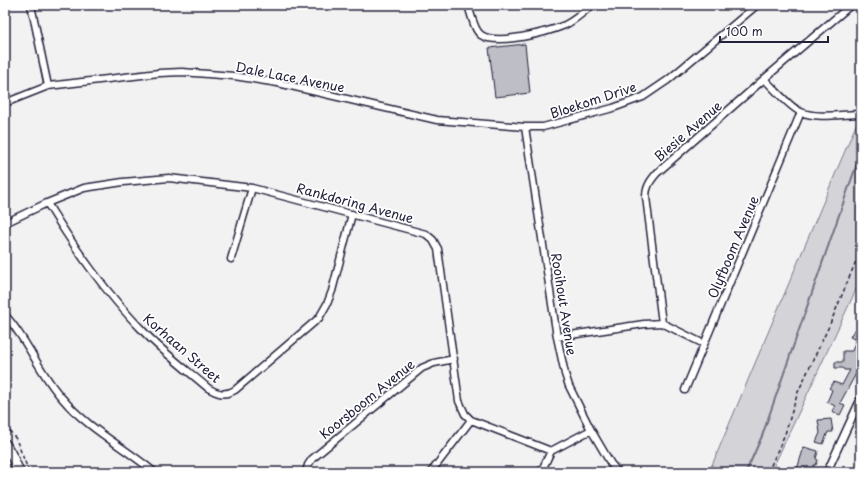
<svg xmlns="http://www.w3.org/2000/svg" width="866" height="477" font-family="'Playpen Sans',sans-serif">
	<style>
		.green { fill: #d3d3d8; stroke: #7a7a8a }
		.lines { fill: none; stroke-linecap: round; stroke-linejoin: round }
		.stream { stroke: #727282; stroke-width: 2 }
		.building { fill: #bebec6; stroke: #22223b }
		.minor-casing { stroke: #22223b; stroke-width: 9 }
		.secondary-casing { stroke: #22223b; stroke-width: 12 }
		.path { stroke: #22223b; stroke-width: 1.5; stroke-dasharray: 4 3; stroke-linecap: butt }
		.minor { stroke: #fff; stroke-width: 6 }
		.secondary { stroke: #fff; stroke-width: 9 }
		.labels { text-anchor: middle; stroke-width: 3.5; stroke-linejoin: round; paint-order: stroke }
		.street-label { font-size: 13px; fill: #22223b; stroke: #fff }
	</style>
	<rect width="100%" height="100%" fill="#f2f2f3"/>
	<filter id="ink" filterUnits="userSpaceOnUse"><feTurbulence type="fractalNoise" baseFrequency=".025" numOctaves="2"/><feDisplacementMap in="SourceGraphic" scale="8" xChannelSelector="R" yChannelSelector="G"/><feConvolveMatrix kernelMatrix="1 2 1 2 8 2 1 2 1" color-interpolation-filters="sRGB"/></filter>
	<g filter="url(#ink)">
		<path class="green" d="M861,113v166l-90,193h-62z"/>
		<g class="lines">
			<path class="stream" d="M746,472l16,-36 99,-284"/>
		</g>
		<path class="building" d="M525,44l5,49 -35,4 -6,-49z
			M860,329l1,41h-3l-18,33 5,2 -5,10 -8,-4 3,-5 -8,-4 5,-12 -3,-2 5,-6 8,3 8,-15h-6l-1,-2h-8v-6h8v-11h9l4,-11 -6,-3 4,-7 5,2z
			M831,419l2,13h-5l-5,12 -7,-2 4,-9 -2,-13z
			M804,447l14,4 -2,8 2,1 -2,5h-2l-3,7h-5l-9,-3z"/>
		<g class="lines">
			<defs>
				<path id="minor" d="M31,5l17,81
					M468,5c3,9 6,25 13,30 16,11 67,-3 84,-10 10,-5 19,-13 27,-20
					M764,79c9,8 26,29 37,33 15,7 43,2 60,2
					M5,103l43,-17 111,-13 23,-1 52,4 44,7 159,37 88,7h18l70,-19 30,-11 25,-17 89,-75
					M525,127l32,210 8,37 4,12 22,44 20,34 7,8
					M47,203c29,47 58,89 97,129 19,20 43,38 64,56 10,6 17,8 27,2l84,-72 8,-14 5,-13 20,-77
					M5,223l42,-20 37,-15 39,-6 46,-4 83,10 174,46 7,6 5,9 21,152 6,13 6,6 80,31
					M231,259l21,-71
					M5,315c23,25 34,58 57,83 25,30 62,49 92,74
					M662,323l-16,-126c0,-10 4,-16 11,-24l107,-94 87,-74
					M557,337l87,-13 18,-1 42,21
					M685,390l116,-278
					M306,472l2,-7 4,-6 110,-91 12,-5 20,-4
					M431,472l40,-52
					M541,472l10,-21 40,-21
					M827,472l34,-74"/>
				<path id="secondary" d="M5,444l8,14 6,14"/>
			</defs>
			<use href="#minor" class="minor-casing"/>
			<use href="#secondary" class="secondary-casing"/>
			<path class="path" d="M5,425l11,14 13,33
				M768,472l17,-38 13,-42 32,-68 31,-75"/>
			<use href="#minor" class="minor"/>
			<use href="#secondary" class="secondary"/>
		</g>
	</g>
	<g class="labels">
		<g class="street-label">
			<text transform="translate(290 77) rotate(11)" y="5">Dale Lace Avenue</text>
			<text transform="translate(593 100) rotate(-18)" y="5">Bloekom Drive</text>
			<text transform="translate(688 131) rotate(-41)" y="5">Biesie Avenue</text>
			<text transform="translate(355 203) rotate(15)" y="5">Rankdoring Avenue</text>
			<text transform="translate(733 247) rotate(-67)" y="5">Olyfboom Avenue</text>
			<text transform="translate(564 304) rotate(81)" y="5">Rooihout Avenue</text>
			<text transform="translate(182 348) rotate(41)" y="5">Korhaan Street</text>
			<text transform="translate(367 399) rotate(-39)" y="5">Koorsboom Avenue</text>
		</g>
	</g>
	<rect width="866" height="477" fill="none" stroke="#fff" stroke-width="20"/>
	<rect x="10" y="10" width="846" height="457" fill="none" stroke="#22223b" stroke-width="1.5" filter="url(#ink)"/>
	<path d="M720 36v6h108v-6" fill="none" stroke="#22223b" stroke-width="2"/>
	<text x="726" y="36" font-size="12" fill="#22223b" stroke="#ffffff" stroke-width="3" paint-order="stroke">100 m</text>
</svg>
